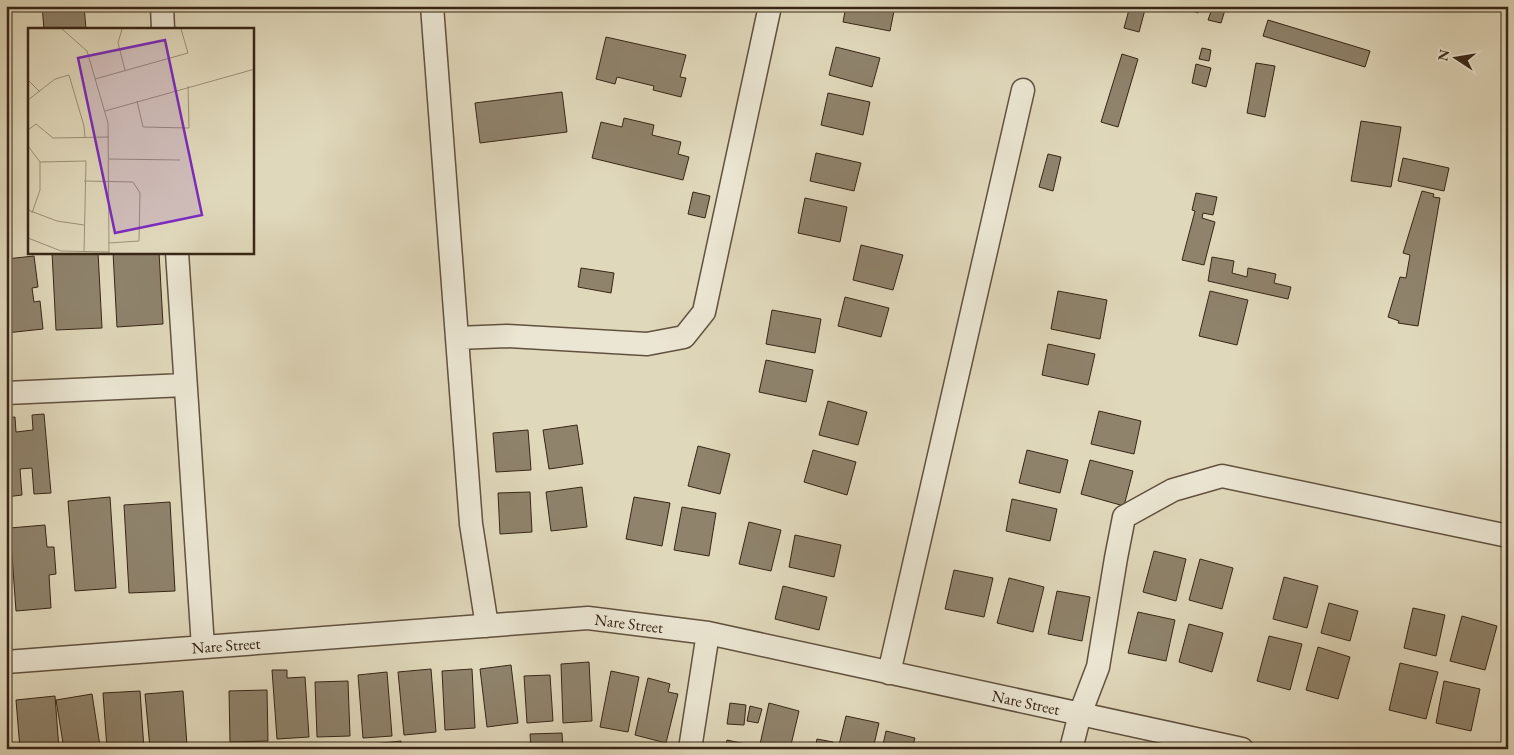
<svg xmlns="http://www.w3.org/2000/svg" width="1514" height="755" font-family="'EB Garamond',serif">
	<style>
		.building { fill: #8f836c; stroke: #372616 }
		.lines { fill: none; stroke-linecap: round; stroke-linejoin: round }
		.street-casing { stroke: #61523f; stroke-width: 25 }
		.street { stroke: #ebe6d3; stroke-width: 22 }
		.labels { text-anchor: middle; stroke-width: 5; stroke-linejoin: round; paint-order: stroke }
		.street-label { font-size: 16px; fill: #372616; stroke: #ebe6d3 }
		.inset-road { fill: none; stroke: #9c9179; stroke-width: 1 }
		.view { fill: #7b2cbf; fill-opacity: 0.15; stroke: #7b2cbf; stroke-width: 2.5 }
		.inset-edge { fill: none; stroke: #372616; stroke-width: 2.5 }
	</style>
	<rect width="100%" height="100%" fill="#e0d8bb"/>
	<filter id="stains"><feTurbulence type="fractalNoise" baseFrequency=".004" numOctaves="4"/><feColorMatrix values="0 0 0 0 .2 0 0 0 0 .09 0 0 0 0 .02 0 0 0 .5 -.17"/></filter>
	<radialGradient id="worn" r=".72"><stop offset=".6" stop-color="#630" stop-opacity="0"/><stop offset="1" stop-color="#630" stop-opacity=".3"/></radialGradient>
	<path class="building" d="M42,6h42l2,23h-42z
		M846,6h49l-5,25 -47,-9z
		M1130,6h16l-7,26 -15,-4z
		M1178,6h22l-2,7z
		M1213,6l12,4 -4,13 -13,-3z
		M1268,20l102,31 -5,16 -102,-31z
		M606,37l80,18 -6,22 6,1 -5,19 -28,-7 1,-4 -37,-9 -2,7 -19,-5z
		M836,47l44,11 -8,29 -43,-12z
		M1202,48l9,2 -2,11 -10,-2z
		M1122,54l16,5 -20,68 -17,-5z
		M1256,63l19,3 -10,51 -18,-4z
		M1196,64l15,4 -5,19 -14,-4z
		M562,92l5,40 -87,11 -5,-40z
		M828,93l42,9 -7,33 -42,-10z
		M624,118l30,7 -2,10 29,7 -3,12 11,3 -6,23 -91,-22 9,-36 21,5z
		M1361,121l40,6 -10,60 -40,-6z
		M816,153l45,10 -7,28 -44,-10z
		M1048,154l13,3 -8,34 -14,-4z
		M1403,158l46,10 -5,23 -46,-10z
		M1422,191l12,3 -1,3 7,1 -22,128 -20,-3 1,-2 -11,-4 12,-40 6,1 4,-23 -7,-2z
		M693,192l17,4 -5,22 -17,-4z
		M1196,193l21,4 -4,18 -10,-2 -1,5 13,4 -11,43 -22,-5 13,-49 -3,-1z
		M805,198l42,9 -7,35 -42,-9z
		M861,245l42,10 -10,35 -40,-10z
		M52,252h46l4,76 -46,2z
		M113,252h46l4,72 -46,3z
		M34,256l4,31 -6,1 2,14 6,-1 3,28 -37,4v-74z
		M1212,257l22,4 -2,12 15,4 1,-9 28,6 -2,9 17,4 -3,12 -80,-18z
		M581,268l33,5 -3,20 -33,-6z
		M1058,291l49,9 -7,39 -49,-10z
		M1210,291l38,9 -11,45 -38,-9z
		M845,297l44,11 -8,29 -43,-11z
		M772,310l49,9 -6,34 -49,-9z
		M1048,344l47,10 -7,31 -46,-10z
		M766,360l47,10 -7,32 -47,-10z
		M828,401l39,11 -9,33 -39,-10z
		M1099,411l42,10 -7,33 -43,-10z
		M44,414l7,79 -17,1 -2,-26 -12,1 2,26 -16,2v-79l9,-1 1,15 17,-2 -1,-15z
		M577,425l6,39 -34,5 -6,-39z
		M528,430l3,40 -35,2 -3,-39z
		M698,446l32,8 -10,40 -32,-8z
		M813,450l43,12 -9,33 -43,-13z
		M1027,450l41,10 -8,33 -41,-10z
		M1090,460l43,11 -9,35 -43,-12z
		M582,487l5,40 -36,4 -5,-39z
		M530,492l2,40 -32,2 -2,-41z
		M110,497l6,91 -41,3 -7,-90z
		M634,497l36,6 -8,43 -36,-7z
		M1012,499l45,10 -7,32 -44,-10z
		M170,502l5,89 -46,2 -5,-88z
		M682,507l34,6 -7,43 -35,-6z
		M749,522l32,8 -10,41 -32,-7z
		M45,525l2,22h7l2,27 -7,1 2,33 -35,3 -6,-83z
		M795,535l46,10 -7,32 -45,-10z
		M1154,551l32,8 -10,42 -33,-9z
		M1200,559l33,9 -11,41 -33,-9z
		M954,570l39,8 -9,39 -39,-8z
		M1284,577l34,9 -11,42 -34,-9z
		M1009,578l35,9 -11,45 -36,-9z
		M783,586l44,11 -8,33 -44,-11z
		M1057,591l33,6 -8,44 -34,-7z
		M1329,603l29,8 -8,30 -29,-8z
		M1413,608l32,7 -9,41 -32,-8z
		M1138,612l37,8 -9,41 -38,-8z
		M1462,616l35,10 -12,44 -35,-9z
		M1189,624l34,9 -11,39 -33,-10z
		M1269,636l33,8 -12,46 -33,-9z
		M1318,647l32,10 -12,42 -32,-9z
		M589,662l3,59 -29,2 -2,-59z
		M1400,663l38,9 -12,47 -37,-9z
		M511,665l7,58 -31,4 -7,-58z
		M431,669l5,63 -32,3 -6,-63z
		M472,669l3,59 -30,2 -3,-59z
		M272,670h15v8l18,-1 4,60 -32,2z
		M611,671l28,6 -11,55 -28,-5z
		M387,672l5,64 -29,2 -5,-63z
		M550,675l3,46 -26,2 -3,-47z
		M648,678l22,6 -2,8 10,2 -12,49 -31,-8z
		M348,681l2,55 -33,1 -2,-55z
		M1444,681l36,8 -9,42 -35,-8z
		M267,690l1,51 -38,1 -1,-51z
		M140,691l4,58h-37l-4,-56z
		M183,691l4,54 -37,3 -5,-54z
		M92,694l8,52 -15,3h-21l-8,-49z
		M55,696l4,53h-39l-4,-49z
		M730,703l16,2 -2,20 -17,-1z
		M769,703l30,8 -9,38h-31z
		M750,706l12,3 -4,14 -11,-2z
		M846,716l33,7 -6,26h-35z
		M886,731l29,7 -3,11h-30z
		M562,733l1,16h-32l-1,-15z
		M817,739l16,3 -1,7h-17z
		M727,740l23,5 -1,4h-24z
		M401,741v8h-38v-4z"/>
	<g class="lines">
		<defs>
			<path id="street" d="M162,6l1,23
				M432,6l39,518 16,102
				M177,252l26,395
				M457,338l50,-2 140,8 37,-7 20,-25 66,-306
				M6,393l179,-8
				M6,662l582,-44 120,15 534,116
				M889,673l134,-583
				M690,749l18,-116
				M1071,749l9,-35 18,-47 18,-109 8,-41 49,-27 49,-14 286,60"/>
		</defs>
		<use href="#street" class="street-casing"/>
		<use href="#street" class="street"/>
	</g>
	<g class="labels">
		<g class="street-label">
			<text transform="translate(629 623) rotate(7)" y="6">Nare Street</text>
			<text transform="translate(226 645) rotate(-4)" y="6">Nare Street</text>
			<text transform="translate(1026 702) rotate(12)" y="6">Nare Street</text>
		</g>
	</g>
	<g transform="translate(28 28)">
		<rect width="226" height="226" fill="#e0d8bb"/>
		<path class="inset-road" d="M34,1l25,22 21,72 1,131M94,1l-4,14 7,27M67,51l93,-26 -7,-24M0,52l12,12M0,72l27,-21 14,-4 15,51 1,12M109,73l6,26 46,1 -1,-42M77,83l150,-42M0,102l8,-6 17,14 56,-1M0,118l12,16v28l-8,23M81,131l71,1M12,134l46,-1 -2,91M56,153l49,1 7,11 -1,48 -30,2M0,182l29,11 27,4M0,210l33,13 48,1"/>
		<path class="view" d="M137,12l37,175 -87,18 -37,-175z"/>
		<rect width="226" height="226" class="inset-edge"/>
	</g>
	<rect width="1514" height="755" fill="none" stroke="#e0d8bb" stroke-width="25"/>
	<rect x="8" y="8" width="1499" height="740" fill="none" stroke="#372616" stroke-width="2.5"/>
	<rect x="12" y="12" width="1489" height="730" fill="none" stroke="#372616"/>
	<g transform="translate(1456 58) rotate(282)" stroke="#ebe6d3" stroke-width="4" paint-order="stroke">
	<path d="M0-4L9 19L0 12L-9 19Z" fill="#372616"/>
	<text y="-8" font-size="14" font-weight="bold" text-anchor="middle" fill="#372616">N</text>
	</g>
	<rect width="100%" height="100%" filter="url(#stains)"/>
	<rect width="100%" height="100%" fill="url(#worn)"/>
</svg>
